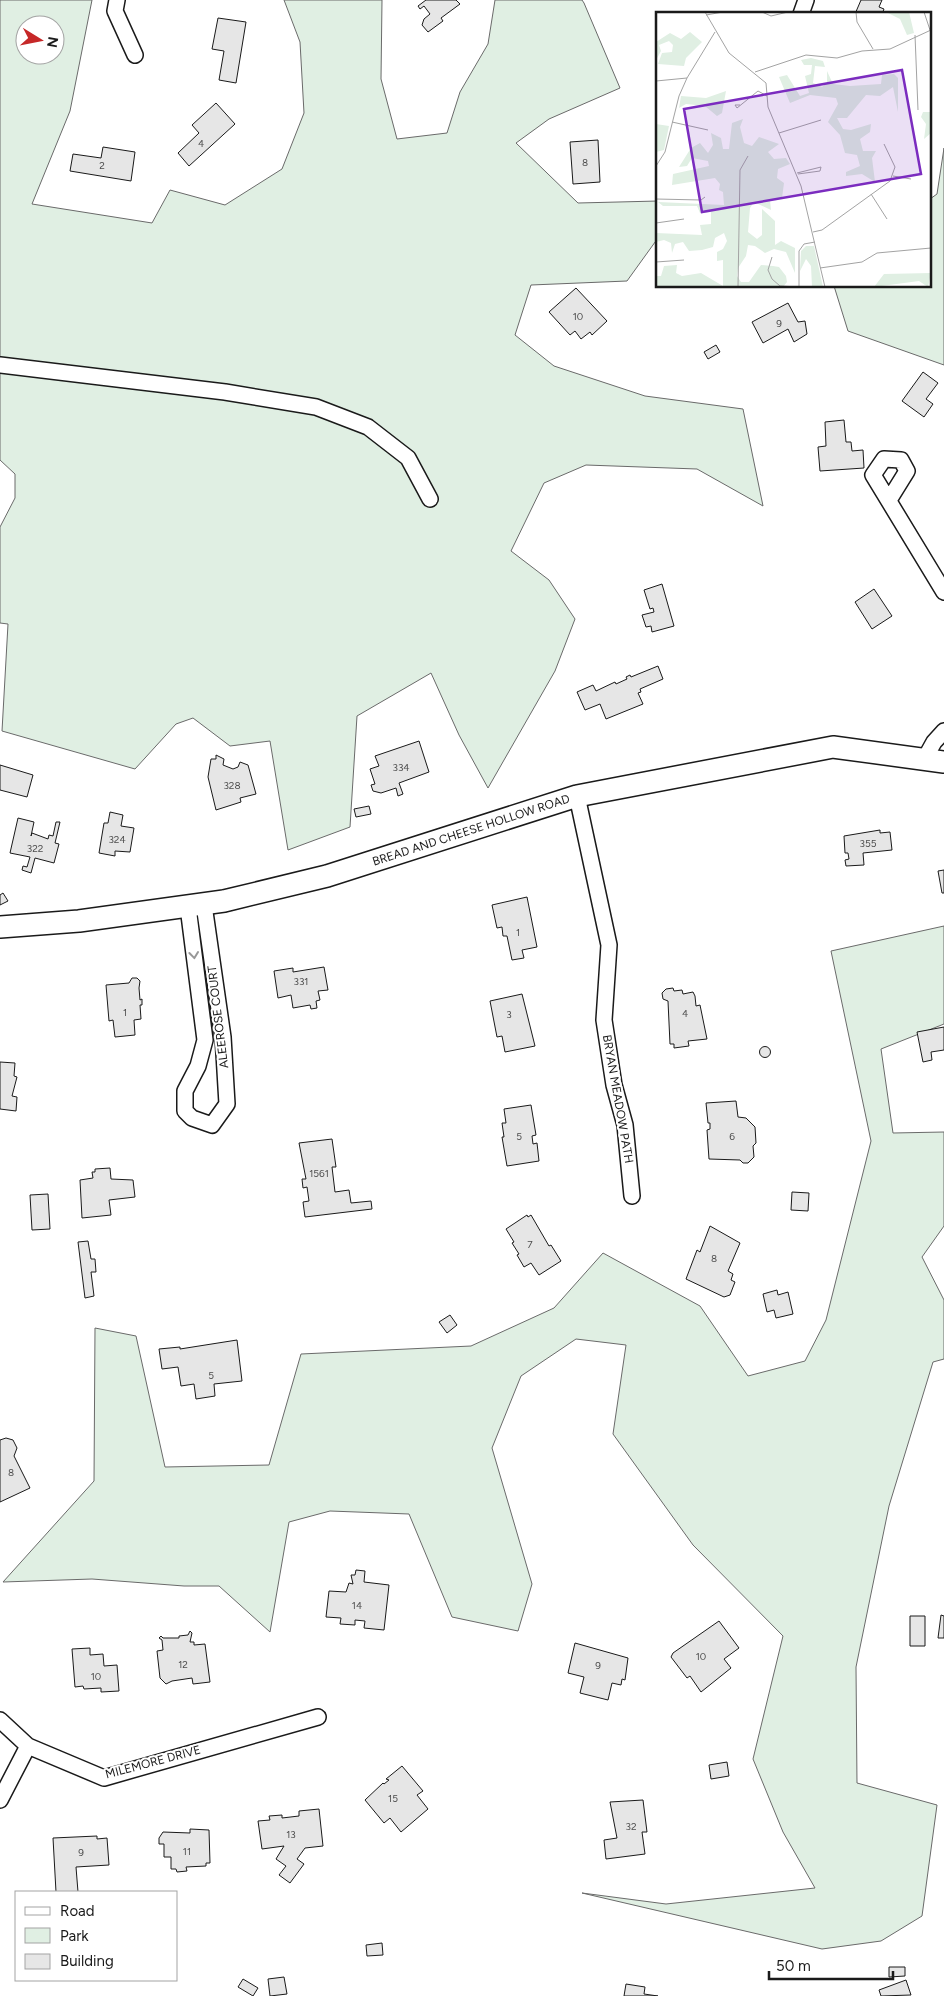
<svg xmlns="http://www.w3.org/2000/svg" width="944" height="1996" font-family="Figtree,sans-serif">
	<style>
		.green { fill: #e0efe3; stroke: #6a6a6a; fill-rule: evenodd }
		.building { fill: #e6e6e6; stroke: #1a1a1a }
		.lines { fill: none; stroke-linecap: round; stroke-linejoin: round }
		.street-casing { stroke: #1a1a1a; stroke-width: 18 }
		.secondary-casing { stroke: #1a1a1a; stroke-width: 24 }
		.street { stroke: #fff; stroke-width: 15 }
		.secondary { stroke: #fff; stroke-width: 21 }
		.oneway { stroke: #989898 }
		.labels { text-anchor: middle; stroke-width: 4; stroke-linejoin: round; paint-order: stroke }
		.number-label { font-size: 10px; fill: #4d4d4d }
		.street-label { font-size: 12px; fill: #1a1a1a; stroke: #fff }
		.inset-road { fill: none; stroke: #a3a3a3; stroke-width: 1 }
		.view { fill: #7b2cbf; fill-opacity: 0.15; stroke: #7b2cbf; stroke-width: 2.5 }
		.inset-edge { fill: none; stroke: #1a1a1a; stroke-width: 2.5 }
	</style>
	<rect width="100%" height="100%" fill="#fff"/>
	<path class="green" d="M0,0h92l-22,111 -38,93 120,19 18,-33 55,15 57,-36 22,-56 -4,-71 -16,-42h98l-1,79 16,60 50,-6 13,-41 28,-48 7,-44h87l2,3 36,85 -71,31 -33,24 62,60 80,-2v37l-31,43 -96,4 -16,50 39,31 91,30 98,13 20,97 -66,-37 -111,-4 -42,18 -33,68 38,29 26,39 -20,52 -67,117 -29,-53 -28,-62 -74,43 -7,111 -62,23 -18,-109 -40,5 -37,-28 -17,6 -41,45 -133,-38 6,-107 -8,-1v-96l15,-29v-24l-15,-14zM25,25h30v30h-30z
		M944,148v217l-96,-34 -14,-45h96v-87l7,-5z
		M944,926v98l-63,25 12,84 51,-1v94l-22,31 22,43v59l-11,3 -44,144 -33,161 1,116 80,22 -15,111 -41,25 -59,8 -240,-56 84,11 149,-16 -32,-56 -30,-73 30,-123 -90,-91 -80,-111 13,-89 -50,-6 -55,37 -29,72 40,136 -14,47 -66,-14 -43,-103 -79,-3 -41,11 -19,110 -51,-46h-35l-92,-7 -89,3 91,-101 1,-153 41,8 29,131 104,-2 32,-111 170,-8 83,-38 49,-55 97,53 48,70 57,-15 21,-41 45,-179 -40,-190z"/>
	<path class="building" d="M426,0h30l4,4 -19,14 2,3 -15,11 -6,-7 2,-6 6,-5 -6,-8 -4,3 -2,-3z
		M861,0h21l-3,7 5,2 -2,5h-27z
		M218,18l28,4 -10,61 -17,-3 5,-29 -12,-2z
		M216,103l19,21 -46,42 -11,-13 21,-20 -7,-8z
		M598,140l2,42 -27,2 -3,-42z
		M103,147l32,5 -4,29 -61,-10 3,-17 28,4z
		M576,288l31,33 -15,14 -2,-3 -9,7 -6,-8 -5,4 -21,-23z
		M788,303l10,19 7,-1 2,13 -13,8 -6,-13 -25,14 -11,-21z
		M716,345l4,7 -12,7 -4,-7z
		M923,372l15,11 -12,16 7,5 -9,13 -22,-16z
		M844,420l2,22h5l1,9 11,-1 1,18 -44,3 -2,-24 8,-1 -1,-24z
		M662,584l12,42 -22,6 -1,-6 -5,1 -4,-12 12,-3 -1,-4 -3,1 -6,-19z
		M874,589l18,27 -20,13 -17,-27z
		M658,666l5,13 -23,10 1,3 -3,1 5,11 -37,15 -6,-15 -15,6 -8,-18 16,-7 3,6 19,-9 1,2 11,-5 -1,-2 4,-2 1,2z
		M419,741l10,31 -30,11 4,11 -5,2 -2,-8 -15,5 -8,-2 -2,-6 4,-1 -5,-15 9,-3 -4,-10z
		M216,755l8,4 -1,6 10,4 5,-2 2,-5 8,3 8,29 -16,4 1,4 -25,8 -8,-33 3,-18h5z
		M0,765l33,10 -6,22 -27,-7z
		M369,806l2,8 -15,3 -2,-8z
		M110,812l13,3 -2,11 13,2 -4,24 -15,-1v5l-16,-3 5,-30h4z
		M18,818l16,4 -3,14 1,-3 16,6 1,-4 4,1 3,-14h4l-5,21 4,1 -5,19 -19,-5 -4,15 -9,-3 1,-4 4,1 3,-10 -20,-4z
		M880,830v3l10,-1 2,18 -29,3 1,12 -18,1 -1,-6 4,-1 -1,-6h-3l-1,-17z
		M944,870v23h-2l-4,-22z
		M3,893l5,8 -8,4v-10z
		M527,897l10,50 -15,3 2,8 -12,2 -5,-24h-4l-1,-9 -5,1 -5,-23z
		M324,967l4,23 -10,1 2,9 -4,1 1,7 -6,1 -1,-4 -17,3 -2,-13 -13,3 -4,-27 19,-3v4z
		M132,978h5l3,3 -1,7 1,12 2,-1v6h-2l1,14 -7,1 1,15 -20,2 -2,-17 -4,1 -3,-36 23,-2z
		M673,988l1,3 8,-1 1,4 10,-2 2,4 1,10 4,-1 7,34 -19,2 1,5 -15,2v-4h-4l-2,-43 -5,-2 -1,-6 4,-4z
		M522,994l13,52 -30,6 -3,-16 -5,1 -7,-36z
		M944,1027v23l-13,2 1,8 -9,2 -6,-30z
		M759.5 1052a5.5 5.5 0 1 1 11 0a5.5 5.5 0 1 1-11 0Z
		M0,1062l15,1 -1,13 3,1 -5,19 5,1 -1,14 -16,-2z
		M736,1101l2,16 8,1 9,9 1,16 -3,3 1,11 -6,6h-5l-3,-3 -31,-1 -2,-29 3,-1v-6h-2l-2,-20z
		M531,1105l5,30 -4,1 1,8 4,-1 2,18 -32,5 -5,-29h2l-2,-14h4l-2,-14z
		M332,1139l4,28h-4l3,25 14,-2 2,13 20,-2 1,8 -67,8 -2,-15 6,-1 -2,-14 -4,1 -1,-9h4l-7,-36z
		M110,1168l1,11 22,1 2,17 -26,3 2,15 -29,3 -2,-38 13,-2 -1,-6h3v-3z
		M792,1192l17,1 -1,18 -17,-1z
		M48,1194l2,35 -18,1 -2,-35z
		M527,1215l1,2 3,-2 18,31 2,-1 10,16 -22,14 -8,-12 -7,4 -7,-12 2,-1 -7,-11 2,-1 -8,-13z
		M710,1226l30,17 -12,28 5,3 -2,6 4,2 -5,13 -6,2 -38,-18 11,-29 3,2z
		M88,1241l3,18h4l1,13h-5l3,24 -9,2 -7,-56z
		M777,1290l1,5 10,-3 5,22 -17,4 -2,-8 -7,2 -4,-18z
		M450,1315l7,10 -10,8 -8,-11z
		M237,1340l5,41 -28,3 1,12 -19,3 -2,-15 -13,2 -3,-19 -16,2 -3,-20 21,-2v2z
		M6,1438l7,2 4,8 -3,8 16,32 -30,14v-62z
		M356,1570l9,1 -1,11 25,3 -5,45 -20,-2 1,-7 -10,-1v5l-15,-1 1,-6 -15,-1 3,-26 17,1 3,-9 4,1 -2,-9h4z
		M941,1615l3,1v22h-6z
		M910,1616h15v30h-15z
		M719,1621l20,27 -15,11 7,9 -30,24 -11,-16 -3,2 -16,-21 2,-4z
		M190,1631l2,2 -2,9h4v3l11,-1 5,38 -17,2 -1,-6 -20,3 -6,3 -6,-6 -3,-27 6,-1 -1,-10 -3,-2 2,-2 2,2h16v-2l9,-1z
		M575,1643l53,15 -3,22 -3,-1 -1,6 -9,-2 -4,17 -28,-7 4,-16 -16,-4z
		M90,1648v7l13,-1 1,12 13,-1 2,26 -18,1v-4l-17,1 -1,-3 -8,1 -3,-38z
		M727,1762l2,14 -18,3 -2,-14z
		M402,1766l21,25 -6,4 11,14 -27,23 -11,-14 -6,5 -19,-23 18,-17 1,1 5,-4 -3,-1z
		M643,1800l4,32h-5l3,22 -39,5 -2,-19 13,-2 -7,-36z
		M319,1809l4,37 -18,2 -8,11 7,5 -14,19 -11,-8 7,-9 -10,-7 8,-13 -22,3 -4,-28 12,-1 -1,-4 13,-1v3l17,-2v-5z
		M190,1829l19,1 1,33h-4v3l-20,1 1,4 -10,1 -1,-3h-5v-12h-7v-13h-5v-6l4,-6 27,1z
		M97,1836v3l10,-1 2,27 -33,2 2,25h-22l-3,-54z
		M382,1943l1,12 -16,1 -1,-11z
		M889,1967h16v9l-16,1z
		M284,1977l3,17 -17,2 -2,-17z
		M243,1979l15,9 -5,8 -15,-9z
		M906,1980l5,15 -30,1 -2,-6z
		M626,1984l19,3 -1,7 14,2h-34z"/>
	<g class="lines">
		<defs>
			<path id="street" d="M117,0l-2,11 20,44
				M801,14l5,-14
				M0,365l225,27 91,15 52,20 40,31 22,41
				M889,500l18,-29 -6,-11 -17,-1 -11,16 71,117
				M924,760l10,-18 10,-11
				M577,796l32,149 -5,75 10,65 11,40 7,71
				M188,907l17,133 -7,26 -13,25v20l7,7 20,7 15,-21 -4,-67 -19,-132
				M0,1720l28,26 76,32 214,-61
				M0,1800l28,-54"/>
			<path id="secondary" d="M0,927l79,-6 145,-20 103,-25 250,-80 256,-49 111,15"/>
		</defs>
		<use href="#street" class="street-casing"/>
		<use href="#secondary" class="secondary-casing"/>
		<use href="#street" class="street"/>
		<use href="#secondary" class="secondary"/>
	</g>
	<defs><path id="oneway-chevron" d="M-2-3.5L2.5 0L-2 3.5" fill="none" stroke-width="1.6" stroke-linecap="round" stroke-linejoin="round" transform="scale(1.25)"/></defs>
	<use class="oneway" href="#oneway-chevron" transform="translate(194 955) rotate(83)"/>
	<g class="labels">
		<g class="number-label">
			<text x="201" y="147">4</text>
			<text x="585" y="166">8</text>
			<text x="102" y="169">2</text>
			<text x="578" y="320">10</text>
			<text x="779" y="327">9</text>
			<text x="401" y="771">334</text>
			<text x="232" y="789">328</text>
			<text x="117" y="843">324</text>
			<text x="868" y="847">355</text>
			<text x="35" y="852">322</text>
			<text x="518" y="936">1</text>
			<text x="301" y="985">331</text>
			<text x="125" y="1016">1</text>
			<text x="685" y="1017">4</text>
			<text x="509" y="1018">3</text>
			<text x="519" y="1140">5</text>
			<text x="732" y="1140">6</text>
			<text x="319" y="1177">1561</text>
			<text x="530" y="1248">7</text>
			<text x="714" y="1262">8</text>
			<text x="211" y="1379">5</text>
			<text x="11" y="1476">8</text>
			<text x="357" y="1609">14</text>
			<text x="701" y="1660">10</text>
			<text x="183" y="1668">12</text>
			<text x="598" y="1669">9</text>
			<text x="96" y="1680">10</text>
			<text x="393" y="1802">15</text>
			<text x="631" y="1830">32</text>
			<text x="291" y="1838">13</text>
			<text x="187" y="1855">11</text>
			<text x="81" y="1856">9</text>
		</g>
		<g class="street-label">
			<text transform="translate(471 830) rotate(-18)" y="4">BREAD AND CHEESE HOLLOW ROAD</text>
			<text transform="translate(218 1017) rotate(-97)" y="4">ALEEROSE COURT</text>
			<text transform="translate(618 1099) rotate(80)" y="4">BRYAN MEADOW PATH</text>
			<text transform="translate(153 1762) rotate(-15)" y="4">MILEMORE DRIVE</text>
		</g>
	</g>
	<g transform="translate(656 12)">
		<rect width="275" height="275" fill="#fff"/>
		<path d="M230,0h23l5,21 -7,2 -7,-16zM34,20l12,10 -16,16 -2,8 -26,-2 4,-11 10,-1 1,-7 -4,-4 -10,4 2,6 -5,9v-18l14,-9 11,6zM155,46l12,3 2,6 -10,-1 -2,17 9,4 5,-4v-12l6,13 17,2 31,-2 1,-9 12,-1 4,4v34l-5,-25 -13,9 -14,-1 -19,23h-10l6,11 8,1 20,-6 -1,8 -10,7 3,12h13l-4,7 3,24 -13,-8 -16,2v-4l14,-6 -3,-11 -12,-2 -5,-18 -12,-13 10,-18 -2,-6 -26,-3 -20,8 -11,-26 8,-2 13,21 9,-3 -4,-17 6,-2 1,-9h-8l-3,-5zM70,79l-4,22 -5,3 -12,-10 -19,-2 -7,4 2,-12 25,2zM267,100h8v21l-7,6 2,-15 -5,-7zM87,107l-3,8 4,16 8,3 7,-9 20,7 -11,8 6,7 12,-1 4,6 -12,5 -1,9 7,5 -2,15 -12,2 1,10 -17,-8 -4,6 -2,24 9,7 5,-4v-26l13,12v24l6,-4 14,7v25l-9,-21 -12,-3 -9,4 -10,-7 -7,-1 -2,11 -8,12 -1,8 4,6h8l12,-17 12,1 6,1 7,9 1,6 -4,5h-127v-11h5l3,-10 13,-1 -1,8 6,3 19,-3 22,13v-26l-6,1v-9l6,-3 4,-8 -3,-8 -9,5 -2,9 -11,3 -13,1 -6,-9 -8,2 -3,9 -1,-10 -7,-3 -8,2v-9l46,2 -2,-10 11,-1v-12l-11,1 -3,-7h-34l-5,-4 66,3 -1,-13 -4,-2 1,-6 -5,-6 -43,7 1,-11 36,-8 -1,-5 -16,-3 -5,8 -8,1 12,-19 9,-5 8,10 5,-8 -2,-12 10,5 2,11h6l3,-26zM0,112l13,2 -5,24 -8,2zM150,234h8l9,41h-11l-1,-21 -5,-7 -6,12 1,-20zM275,261l-3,14 -9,-6 -45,6 10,-13z" fill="#e0efe3"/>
		<path class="inset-road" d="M49,0l24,41 37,30 2,24 33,79 24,101M106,0l9,4 17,-4M200,0l1,10 16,27M268,0l6,18M50,3l17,-3M259,23l3,75M99,60l51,-17 31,3 25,-7 28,-2 41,-19M0,69l31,-3 28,-46M84,93h-5l2,3 21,-17 9,5M16,110l36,8M123,121l42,-13M0,154l9,-14 14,-56 8,-18M141,161l24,-6M142,162l22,-3 1,-4M237,164l18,3M215,182l16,25M0,187l45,1 4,-3M0,211l28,-4M157,220l9,-2 68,-49 5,-14 -11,-23M116,245l-4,13 4,9 8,7 18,1M0,250l28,-2M164,256l42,-6 15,-9 54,-5M82,275l2,-117 8,-14M143,275v-36l5,-7 11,-2"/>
		<path class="view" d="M246,58l19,104 -219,38 -18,-103z"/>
		<rect width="275" height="275" class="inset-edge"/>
	</g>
	<rect x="15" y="1891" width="162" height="90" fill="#ffffff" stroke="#a3a3a3"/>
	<rect x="25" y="1907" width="25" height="8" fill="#ffffff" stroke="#a3a3a3"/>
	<text x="60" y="1916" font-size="15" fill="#1a1a1a">Road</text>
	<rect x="25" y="1928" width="25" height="15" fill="#e0efe3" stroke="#a3a3a3"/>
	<text x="60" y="1941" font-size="15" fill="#1a1a1a">Park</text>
	<rect x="25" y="1954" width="25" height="15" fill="#e6e6e6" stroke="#a3a3a3"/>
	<text x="60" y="1966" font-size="15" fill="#1a1a1a">Building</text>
	<g transform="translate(40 40) rotate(100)"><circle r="24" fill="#ffffff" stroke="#a3a3a3"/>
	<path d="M0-4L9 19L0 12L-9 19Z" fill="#c62828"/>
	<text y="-8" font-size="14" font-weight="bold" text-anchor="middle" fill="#1a1a1a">N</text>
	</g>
	<path d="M769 1971v8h124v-8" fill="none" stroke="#1a1a1a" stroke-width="2.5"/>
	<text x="776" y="1971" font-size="15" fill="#1a1a1a" stroke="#ffffff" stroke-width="4" paint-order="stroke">50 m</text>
</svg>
